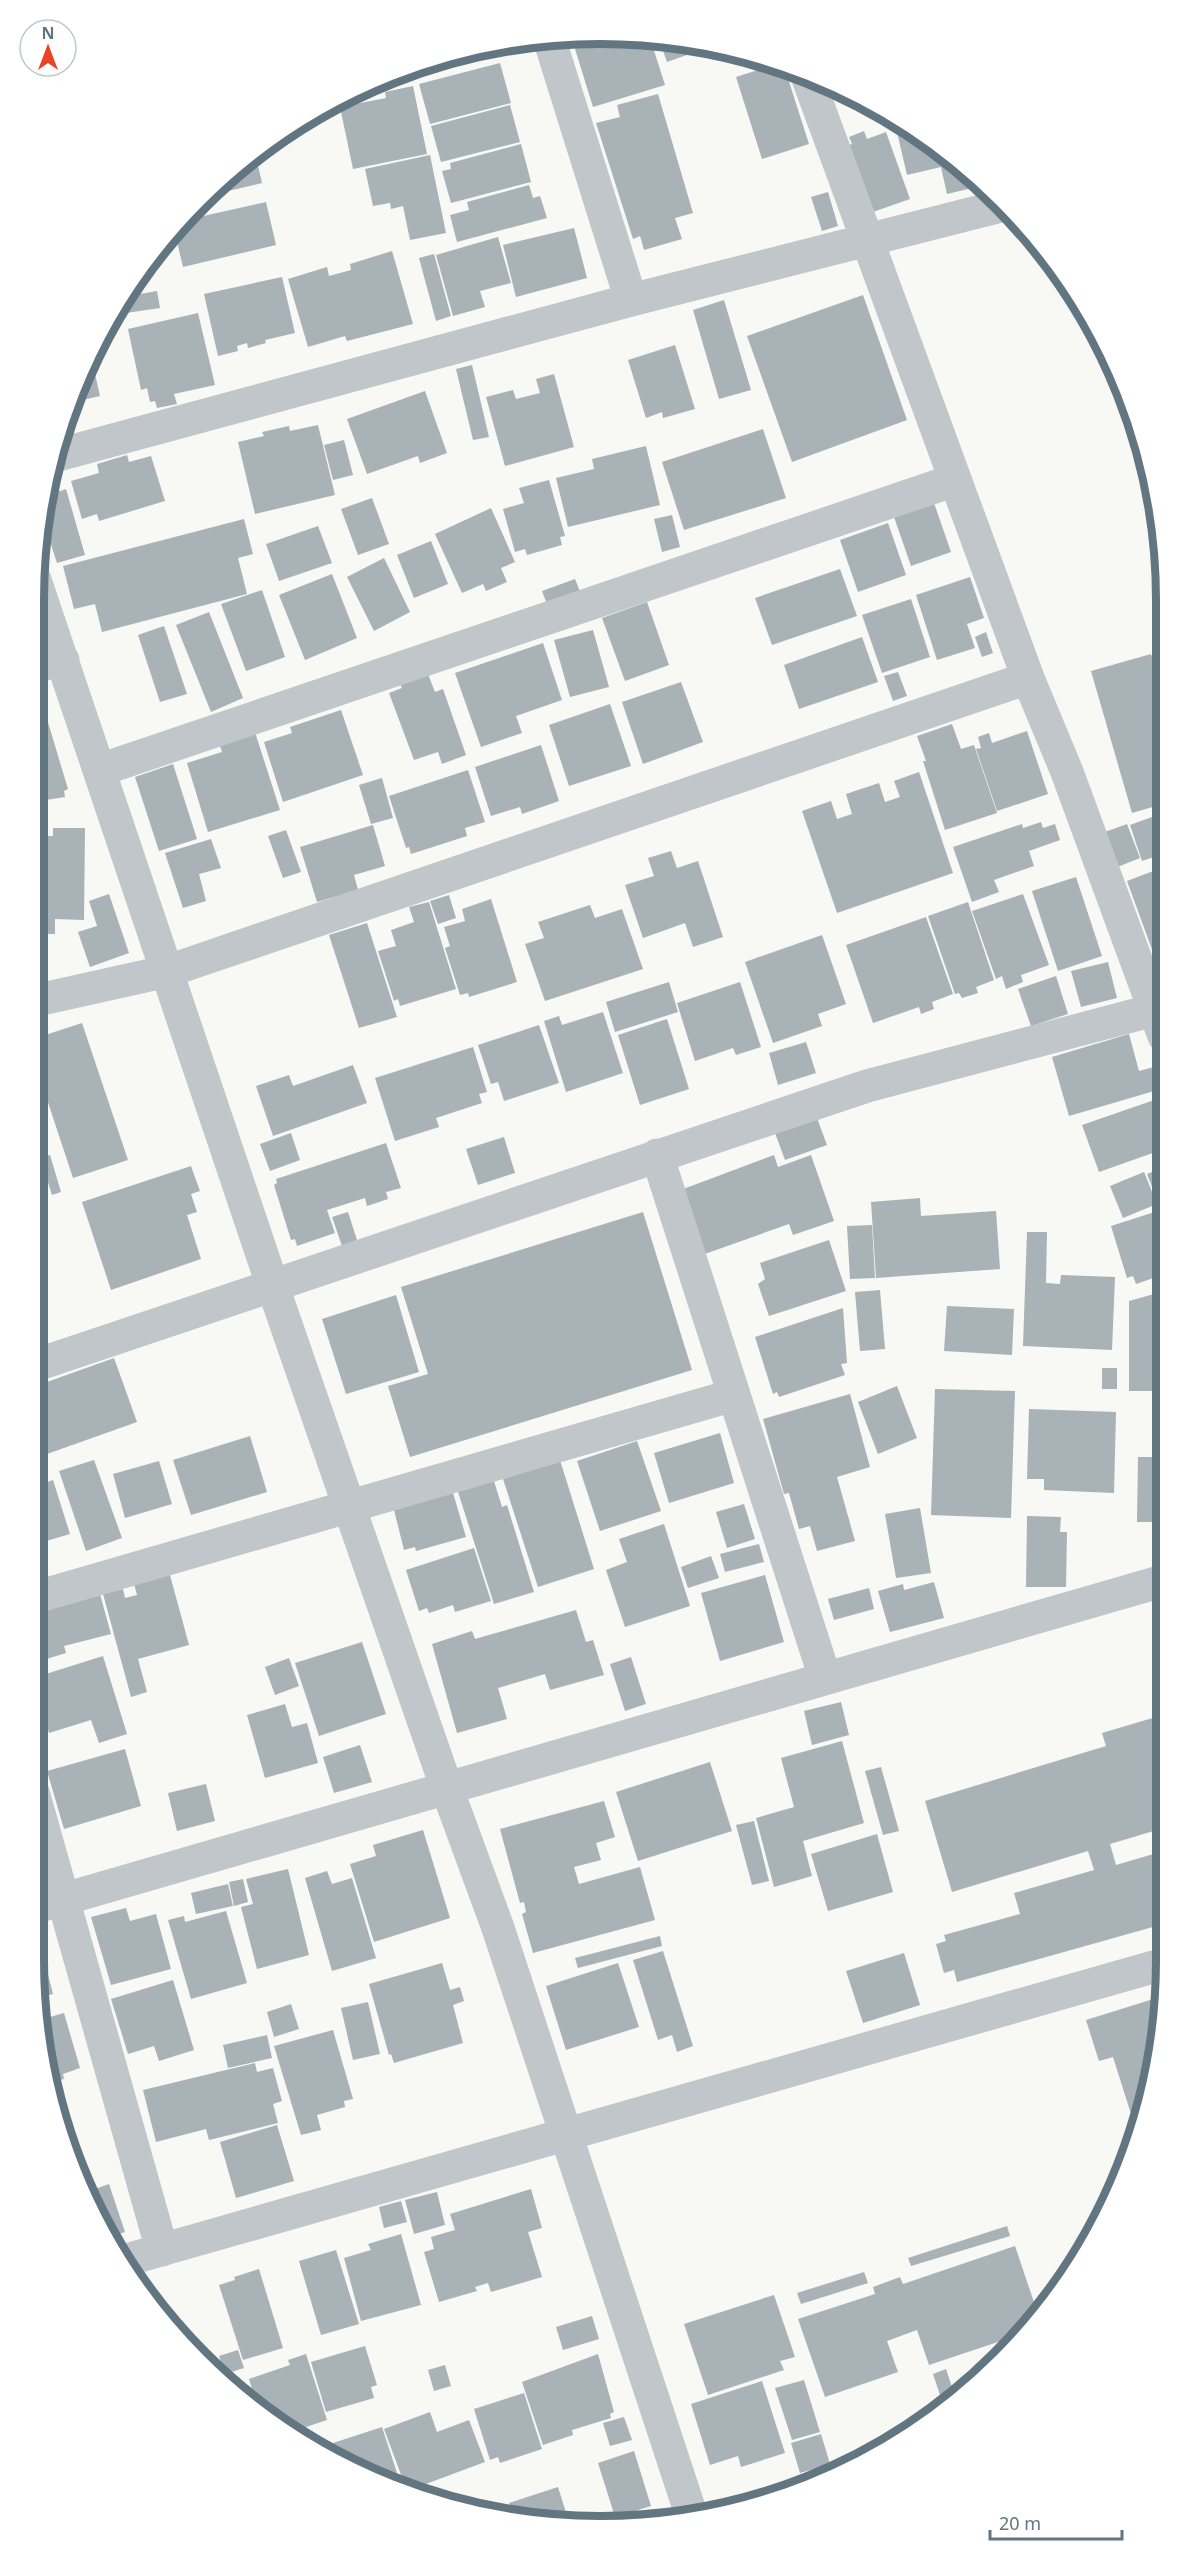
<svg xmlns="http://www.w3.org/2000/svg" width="1200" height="2560" font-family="'Noto Sans',sans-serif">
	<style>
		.building { fill: #a8b2b7 }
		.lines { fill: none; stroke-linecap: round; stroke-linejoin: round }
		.minor { stroke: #c0c6c9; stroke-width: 33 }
		.rim { fill: none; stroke: #627681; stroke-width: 8 }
	</style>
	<rect width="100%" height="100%" fill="#f8f8f5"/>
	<path class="building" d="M600,33l50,5 15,47 -72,22 -22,-71z
		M659,39l52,5 4,1 -48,17z
		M490,44l2,5 -88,26 -1,-5z
		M500,63l11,40 -81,21 -11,-40z
		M777,64l7,2 25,78 -47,15 -26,-82z
		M391,74l3,11 -32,9 -1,-6z
		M829,83l20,12 -14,5z
		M413,86l14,68 -74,15 -13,-62 46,-9 -1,-6z
		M658,94l35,119 -18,5 7,21 -38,11 -4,-14 -7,3 -37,-116 24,-6 -3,-12z
		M510,105l10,37 -79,20 -10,-36z
		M903,126l42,24 36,36 -34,8 -6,-27 -34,8 -11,-47z
		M864,131l3,8 19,-7 24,67 -37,13 -24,-67 3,-1 -3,-7z
		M521,144l10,38 -80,21 -9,-32 9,-2 -1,-6z
		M255,153l7,30 -38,9 -3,-11z
		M430,155l16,78 -36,7 -7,-34 -12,3 -1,-6 -17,3 -8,-37z
		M529,185l4,13 7,-2 7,22 -90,24 -7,-27 19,-5 -2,-8z
		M828,192l10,34 -16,5 -11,-34z
		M266,202l10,43 -93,22 -9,-38 7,-8z
		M574,228l13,50 -71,19 -13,-52z
		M498,237l13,46 -31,8 5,16 -32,9 -17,-61z
		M392,251l21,73 -66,17 -2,-5 -37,11 -20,-68 39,-12 2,9 22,-6 -1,-6z
		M434,254l17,62 -15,5 -17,-63z
		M282,277l13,56 -30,7 1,3 -18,5 -1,-5 -10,3 1,5 -20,5 -14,-62z
		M157,291l3,17 -34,5 -3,-16z
		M863,295l44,125 -115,42 -45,-126z
		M724,300l27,90 -32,9 -26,-89z
		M198,313l17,72 -41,9 3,10 -20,4 -2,-7 -5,1 -3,-14 -6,2 -13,-61z
		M675,345l20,64 -32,9 -1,-6 -16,6 -18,-58z
		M91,356l9,40 -30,7 6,-20z
		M472,365l17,72 -16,3 -17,-71z
		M554,374l20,73 -69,19 -19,-69 27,-7 3,9 24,-6 -4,-14z
		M425,391l22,62 -27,10 -2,-7 -51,18 -20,-55z
		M318,425l17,70 -80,19 -17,-72 26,-6 -2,-4 27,-6 1,5z
		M763,429l23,69 -102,32 -22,-68z
		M344,440l9,35 -20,5 -9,-35z
		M646,446l14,59 -92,22 -12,-49 38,-9 -2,-10z
		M127,455l2,7 22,-6 14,45 -66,20 -2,-7 -15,5 -11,-38 28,-8 -2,-9z
		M549,480l16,56 -5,1 2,8 -35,10 -2,-6 -10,3 -12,-43 21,-6 -5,-15z
		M66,489l19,66 -28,8 -16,-49 2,-17z
		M372,498l17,46 -31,11 -17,-46z
		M934,503l17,49 -40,14 -17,-49z
		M491,508l24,54 -14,6 6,14 -21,9 -3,-7 -21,9 -27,-59z
		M672,515l8,32 -18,5 -8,-33z
		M244,519l9,35 -15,4 9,36 -145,38 -7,-28 -21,5 -11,-43z
		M888,523l18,52 -48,17 -18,-52z
		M318,526l14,37 -53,18 -13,-37z
		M431,541l17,43 -34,14 -17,-43z
		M384,558l26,54 -36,19 -27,-54z
		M840,569l17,47 -85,29 -17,-47z
		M332,574l25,64 -52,22 -26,-65z
		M970,577l14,41 -17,6 8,24 -38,12 -21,-65z
		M575,579l6,15 -33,13 -6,-16z
		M262,590l23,67 -39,14 -25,-67z
		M911,599l19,58 -48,16 -20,-58z
		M647,602l22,63 -44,16 -23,-63z
		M209,612l34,86 -32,14 -35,-87z
		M164,626l23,68 -27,8 -22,-67z
		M593,630l16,57 -39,10 -16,-57z
		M986,632l7,21 -11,4 -7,-20z
		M862,637l16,45 -79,27 -15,-44z
		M543,643l19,57 -46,16 6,17 -41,14 -26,-74z
		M1151,654l12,40v110l-31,9 -41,-142z
		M426,669l9,23 8,-3 23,66 -24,9 -4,-12 -24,8 -25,-67 13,-5 -4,-9z
		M898,672l9,24 -14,5 -9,-25z
		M681,682l22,60 -60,22 -21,-62z
		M610,704l21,62 -62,20 -20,-61z
		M44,709l24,80 -4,2 1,6 -32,5v-91z
		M341,710l22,65 -80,27 -19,-60 28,-9 -2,-6z
		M952,724l9,25 13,-4 23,68 -52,17 -22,-69h3l-9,-25z
		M254,729l26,81 -72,22 -21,-69 35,-11 -4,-12z
		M1027,731l21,63 -51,17 -21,-62 5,-1 -3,-11 11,-4 3,10z
		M541,745l18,56 -37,13 -2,-7 -29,9 -16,-49z
		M173,764l24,75 -38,12 -24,-74z
		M468,770l17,52 -20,6 2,8 -56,18 -2,-7 -3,1 -17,-52z
		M919,772l34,101 -116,40 -35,-102 29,-10 6,18 15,-5 -6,-20 33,-11 6,19 15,-5 -6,-16z
		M382,778l11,40 -22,6 -12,-39z
		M1163,813v41l-21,7 -12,-36z
		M1041,822l2,6 12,-4 5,16 -31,11 5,15 -40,14 5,12 -27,10 -19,-55 69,-23 1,4z
		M1127,824l13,34 -25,10 -13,-35z
		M373,825l12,41 -31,9 4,15 -41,12 -17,-55z
		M53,828h32l-1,92 -29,-1v15h-22v-98h20z
		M286,830l15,42 -18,6 -15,-42z
		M211,839l10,29 -22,6 7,27 -23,7 -18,-55z
		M671,851l6,17 21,-7 25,76 -30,10 -8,-24 -42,15 -18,-53 29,-9 -6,-18z
		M1156,870l3,6 4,-2 1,90 -6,2 -31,-85z
		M1076,877l26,79 -44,15 -26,-80z
		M109,894l20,59 -39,14 -12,-35 19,-6 -8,-25z
		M1023,894l26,71 -28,10 2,7 -17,7 -4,-13 -6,3 -24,-68z
		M449,895l7,23 -18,6 -8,-23z
		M491,899l26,83 -48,15 -1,-4 -8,2 -15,-47 5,-2 -6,-19 21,-6 -3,-12z
		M429,902l27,87 -56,17 -2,-7 -4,2 -16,-50 18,-5 -5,-16 23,-8 -5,-15z
		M968,902l26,78 -18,7 2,6 -16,5 -3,-5 -4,1 -27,-78z
		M590,905l5,13 27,-9 21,60 -98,32 -20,-57 19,-6 -6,-16z
		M926,917l27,77 -21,8 2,7 -13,5 -2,-7 -46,16 -27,-78z
		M367,923l30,94 -38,11 -30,-93z
		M822,935l24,69 -28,10 4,12 -49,17 -28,-81z
		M1108,962l9,36 -36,9 -10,-36z
		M1056,976l12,38 -37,12 -13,-37z
		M669,982l9,30 -63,20 -9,-30z
		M740,982l21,65 -25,8 -3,-7 -38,13 -18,-58z
		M603,1012l20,61 -57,19 -22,-71 15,-5 3,9z
		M667,1019l22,70 -49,16 -22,-70z
		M82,1023l46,137 -55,18 -40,-121v-18z
		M539,1025l20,58 -55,18 -6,-19 -7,2 -13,-39z
		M1129,1034l10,37 15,-4 7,22 -92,27 -17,-59z
		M806,1042l10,31 -38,12 -9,-32z
		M473,1047l14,45 -8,2 3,9 -46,15 3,9 -44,14 -20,-63z
		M353,1065l14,38 -94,33 -17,-50 33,-11 4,11z
		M1163,1097l1,52 -65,23 -17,-47z
		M38,1108l5,17 -10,3v-18z
		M817,1118l10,27 -42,15 -10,-27z
		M33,1130l8,27 9,-2 11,37 -9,3 -5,-16 -14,4z
		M291,1133l9,27 -30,11 -10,-27z
		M504,1137l11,36 -37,12 -12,-36z
		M386,1143l15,45 -15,4 2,7 -21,7 -2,-8 -38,12 8,23 -38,13 -2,-7 -4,1 -17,-55 3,-2 -1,-4z
		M774,1155l4,12 33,-12 23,66 -41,14 -4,-11 -87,31 -24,-64z
		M191,1166l9,25 -9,3 6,18 -10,3 14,44 -90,31 -29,-88z
		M1164,1167v36l-5,2 -12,-31z
		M1144,1172l13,32 -34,14 -13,-32z
		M920,1198l1,18 75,-5 4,58 -124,9 -5,-76z
		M1164,1209l1,65 -29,10 -3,-8 -6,2 -16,-52z
		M348,1212l9,28 -15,6 -10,-29z
		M643,1212l49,158 -282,87 -22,-71 40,-12 -27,-87z
		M872,1225l3,53 -25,1 -3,-53z
		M1027,1232h20l-1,51 14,1 1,-9 54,2 -3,73 -89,-4z
		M829,1240l17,51 -77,25 -11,-32 7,-5 -5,-16z
		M880,1290l5,59 -25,2 -5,-59z
		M1165,1291v100h-36v-90z
		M396,1295l23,77 -73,22 -24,-75z
		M947,1306l67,3 -2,46 -68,-4z
		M843,1308l4,55 -6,1 4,11 -66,22 -2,-5 -4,2 -18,-57z
		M114,1358l23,64 -104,37v-72z
		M1102,1368h15v21h-15z
		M897,1386l20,52 -39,16 -20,-52z
		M935,1389l80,2 -4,127 -80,-3z
		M850,1394l20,73 -33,10 18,64 -38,10 -7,-25 -11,3 -10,-36 -5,1 -21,-75z
		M1029,1409l87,3 -2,81 -70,-3v-11h-17z
		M720,1433l14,50 -65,20 -15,-50z
		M250,1436l17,56 -76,23 -18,-55z
		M637,1441l24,70 -61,20 -23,-70z
		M1138,1457h27v65h-28z
		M94,1460l28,78 -36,13 -27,-80z
		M560,1460l34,109 -56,18 -35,-108z
		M159,1461l13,43 -47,14 -12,-44z
		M53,1480l17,54 -34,10 -3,-9v-48z
		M494,1481l8,26 5,-2 27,87 -40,12 -36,-112z
		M453,1493l13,44 -50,14 -1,-4 -11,3 -10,-40z
		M744,1504l11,35 -28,9 -11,-36z
		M920,1508l11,65 -35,5 -11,-64z
		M1027,1516l34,1 -1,15h7l-1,55h-40z
		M664,1524l26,82 -65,21 -19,-57 21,-8 -8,-23z
		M759,1544l5,18 -39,10 -5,-18z
		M474,1548l17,53 -36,11 -2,-7 -24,8 -2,-5 -8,3 -13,-41z
		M711,1556l8,22 -31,10 -7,-21z
		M170,1575l19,70 -51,14 9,33 -16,5 -28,-103 20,-5 2,9 12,-3 -3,-11z
		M765,1575l19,67 -64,19 -19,-68z
		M934,1582l10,36 -54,14 -12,-41 25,-7 1,6z
		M869,1588l5,21 -40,11 -6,-21z
		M100,1594l11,40 -47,12 2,7 -26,8 -5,-17h-2v-33z
		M576,1610l10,32 7,-2 11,35 -54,15 -5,-16 -47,14 9,31 -50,14 -25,-89 40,-13 3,8z
		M362,1642l24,72 -67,22 -24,-73z
		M103,1656l24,78 -28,9 -8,-23 -42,13 -16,-55z
		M631,1657l15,47 -21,7 -15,-47z
		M289,1658l10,28 -24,9 -10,-28z
		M841,1702l8,33 -37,10 -8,-34z
		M285,1704l7,23 15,-4 11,40 -53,15 -18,-63z
		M1166,1714l1,113 -57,17 6,21 51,-15v73l-210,59 -3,-12 -10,3 -8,-29 10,-3 -2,-6 76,-21 -6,-21 80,-23 -6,-19 -136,41 -27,-91 181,-55 -4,-13z
		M842,1741l22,82 -61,18 9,35 -38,11 -18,-69 38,-11 -13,-49z
		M360,1745l12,37 -38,11 -11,-36z
		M125,1749l16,57 -77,23 -17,-58z
		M710,1762l22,69 -94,30 -22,-69z
		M881,1767l18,64 -16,4 -18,-64z
		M206,1784l9,37 -38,10 -9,-38z
		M604,1801l11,36 -19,6 5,17 -27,7 5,17 61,-17 15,53 -122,33 -11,-39 4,-2 -2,-10 -4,1 -20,-74z
		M754,1821l15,60 -17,4 -16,-60z
		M423,1830l27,88 -76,24 -24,-78 26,-8 -3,-11z
		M877,1834l16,58 -65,19 -17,-57z
		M288,1869l21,86 -52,14 -16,-62 12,-3 -7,-25z
		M327,1871l5,13 20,-6 24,80 -44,13 -27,-93z
		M243,1879l5,23 -14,4 -5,-24z
		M228,1884l5,22 -37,8 -5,-21z
		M126,1908l4,13 26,-7 15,55 -60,16 -20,-68z
		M226,1911l21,72 -56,16 -23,-79 16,-4 1,6z
		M38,1936l15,58 -14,4 -6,-38v-22z
		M660,1936l2,10 -84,22 -3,-10z
		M663,1951l30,95 -16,6 -5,-17 -14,5 -25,-80z
		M904,1953l16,52 -57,18 -17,-52z
		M442,1963l8,27 10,-3 4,14 -11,4 10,38 -69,20 -3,-9 -2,1 -20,-71z
		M618,1963l21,64 -73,23 -20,-64z
		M173,1980l21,70 -35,11 -5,-15 -26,8 -17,-55z
		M1163,1996l-7,75 -19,62 -24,-76 -14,4 -13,-41z
		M368,2002l12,52 -27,6 -12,-52z
		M291,2004l8,25 -25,8 -7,-25z
		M64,2013l16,55 -17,6 1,5 -11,3 -10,-63z
		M333,2030l20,69 -9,2 1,6 -28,8 4,15 -20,5 -27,-89z
		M267,2035l5,23 -44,10 -5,-23z
		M255,2063l2,9 16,-4 9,33 -9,3 5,19 -69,17 -3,-11 -50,13 -13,-52z
		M277,2125l17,56 -58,17 -16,-56z
		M87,2175l5,15 17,-6 16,48 -12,4 -31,-59z
		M531,2189l11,39 -14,4 14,45 -51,15 -3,-9 -13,4 2,4 -38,11 -15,-50 10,-3 -3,-12 24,-7 -5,-16z
		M437,2192l8,33 -31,9 -9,-34z
		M401,2201l6,21 -23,6 -5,-21z
		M1007,2226l3,10 -99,30 -3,-8z
		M401,2234l20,71 -60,16 -17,-63 27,-8 -3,-6z
		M1015,2246l23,68 -10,18 -99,33 -12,-35 -30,11 11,31 -73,25 -27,-78 77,-25 -2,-7 27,-10 3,7z
		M336,2250l23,74 -38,11 -22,-74z
		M259,2269l24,79 -40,12 -24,-75 16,-5 -1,-3z
		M864,2272l4,11 -67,21 -4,-11z
		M774,2295l21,62 -15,4 4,9 -76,25 -24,-71z
		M592,2316l7,23 -36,11 -7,-23z
		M365,2346l12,39 -6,2 3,11 -48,14 -15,-50z
		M238,2350l6,18 -19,6 -6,-18z
		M306,2354l21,66 -39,13 -31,-28 -8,-26 41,-14 -2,-5z
		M598,2354l16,58 -4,2 1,4 -39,12 1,5 -30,10 -21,-63z
		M445,2365l6,21 -17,5 -6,-21z
		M946,2369l10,30 -11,11 -12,-36z
		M804,2380l16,52 -28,8 -17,-52z
		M762,2381l23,72 -44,14 -3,-11 -28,9 -19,-61z
		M524,2393l18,56 -42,14 -2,-6 -8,3 -16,-51z
		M430,2412l7,20 32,-12 16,42 -78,29 -23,-62z
		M624,2417l8,23 -22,6 -7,-23z
		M382,2427l18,55 -11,4 -54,-28 -5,-14z
		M821,2434l9,30 -30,9 -9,-30z
		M634,2451l17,55 -36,11 -17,-54z
		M558,2487l10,32 -54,-2 -5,-14z"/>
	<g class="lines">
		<path class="minor" d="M549,38l82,262
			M806,73l222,605 39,94 97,264
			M54,456l577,-156 370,-94
			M35,580l238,707 174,502 51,139 194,589
			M33,667l30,-7
			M100,770l855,-290
			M33,1001l135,-30 860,-293
			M657,1155l168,523
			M33,1366l834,-280 287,-76
			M33,1598l701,-203
			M33,1792l129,458
			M33,1908l1133,-328
			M126,2260l1041,-297"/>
	</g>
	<path d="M0 0H1200V2560H0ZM600 44H600A556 556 0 0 1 1156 600V1960A556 556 0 0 1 600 2516H600A556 556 0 0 1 44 1960V600A556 556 0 0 1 600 44Z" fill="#fff" fill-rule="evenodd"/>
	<path class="rim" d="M600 44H600A556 556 0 0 1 1156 600V1960A556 556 0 0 1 600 2516H600A556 556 0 0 1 44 1960V600A556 556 0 0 1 600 44Z"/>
	<g transform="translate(48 48)"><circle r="28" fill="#ffffff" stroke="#c0c8cd" stroke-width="1.5"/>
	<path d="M0-4.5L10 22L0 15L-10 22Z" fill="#e94224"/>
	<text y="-9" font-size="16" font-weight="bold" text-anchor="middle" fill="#627681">N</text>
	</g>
	<path d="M990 2530v9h132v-9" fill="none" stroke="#627681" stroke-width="3"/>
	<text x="999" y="2530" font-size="18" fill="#627681" stroke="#ffffff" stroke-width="4.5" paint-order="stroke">20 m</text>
</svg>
